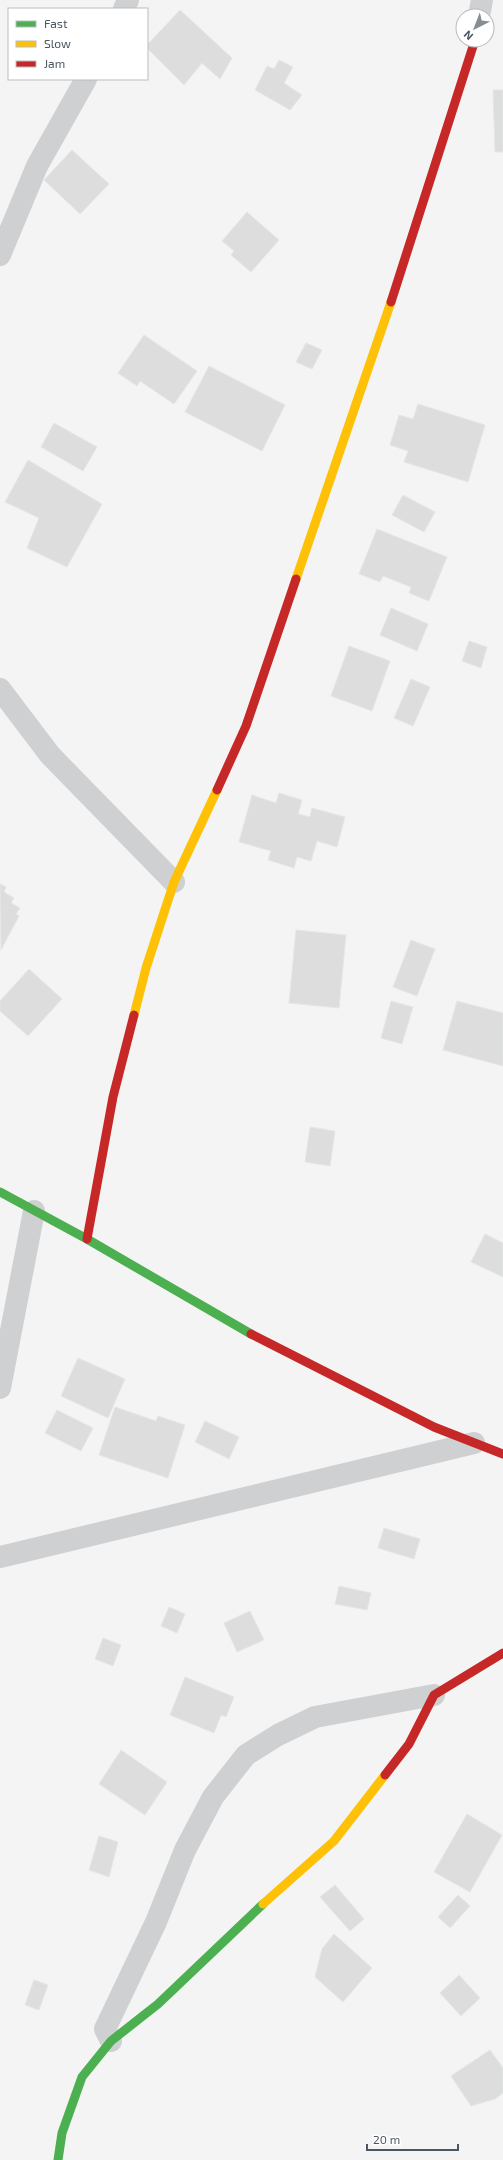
<svg xmlns="http://www.w3.org/2000/svg" width="503" height="2160" font-family="'Exo 2',sans-serif">
	<style>
		.building { fill: #ddddde; stroke: #e5e6e7 }
		.lines { fill: none; stroke-linecap: round; stroke-linejoin: round }
		.street { stroke: #ced0d2; stroke-width: 22 }
		.fast { stroke: #4caf50; stroke-width: 9 }
		.slow { stroke: #ffc107; stroke-width: 9 }
		.jam { stroke: #c62828; stroke-width: 9 }
	</style>
	<rect width="100%" height="100%" fill="#f4f4f4"/>
	<path class="building" d="M180,10l52,48 -12,21 -18,-16 -18,22 -37,-37v-3z
		M279,60l14,7 -9,16 18,12 -12,15 -35,-20 12,-24 7,3z
		M493,90h10v62h-8z
		M72,150l37,34 -29,30 -36,-34z
		M247,212l32,28 -28,32 -20,-17 3,-4 -12,-10z
		M144,335l53,36 -23,33 -34,-23 -3,5 -19,-13z
		M306,343l16,7 -10,19 -16,-7z
		M209,366l76,39 -23,46 -77,-39z
		M418,404l67,21 -17,57 -64,-20 4,-11 -18,-6 9,-30 14,4z
		M54,423l43,24 -14,24 -42,-24z
		M28,460l74,44 -35,63 -40,-19 12,-30 -34,-16z
		M403,495l32,17 -11,20 -32,-17z
		M377,529l70,28 -18,44 -20,-8 2,-6 -28,-11 -3,6 -21,-8z
		M391,608l37,16 -11,27 -37,-16z
		M469,641l18,6 -6,21 -19,-7z
		M349,646l41,15 -18,50 -41,-15z
		M411,679l19,8 -17,39 -19,-8z
		M279,793l23,7 -4,14 12,3 2,-9 33,9 -8,30 -20,-6 -6,20 -14,-4 -3,11 -26,-8 3,-9 -32,-9 13,-47 24,8z
		M0,884l6,3 -2,5 10,6 -3,5 9,5 -4,6 3,2 -18,34z
		M296,930l50,5 -7,73 -50,-5z
		M411,940l24,9 -18,47 -24,-9z
		M29,969l33,30 -34,37 -28,-25v-10z
		M391,1001l22,6 -11,37 -21,-6z
		M457,1001l46,12v53l-60,-16z
		M310,1127l25,4 -5,35 -25,-4z
		M485,1234l18,9v34l-32,-15z
		M78,1358l47,21 -17,39 -47,-22z
		M115,1407l41,14 2,-5 27,9 -17,53 -69,-23z
		M57,1410l36,18 -12,23 -36,-18z
		M205,1421l34,16 -10,22 -34,-17z
		M384,1528l36,11 -6,20 -36,-11z
		M339,1586l32,7 -4,17 -32,-6z
		M169,1607l16,7 -8,19 -16,-7z
		M250,1611l14,29 -27,12 -13,-29z
		M103,1638l18,7 -8,21 -18,-7z
		M185,1677l49,20 -8,20 -5,-2 -7,18 -44,-18z
		M121,1750l46,32 -22,33 -46,-31z
		M467,1814l35,21 -32,57 -36,-20z
		M99,1836l19,6 -9,35 -20,-7z
		M335,1885l29,34 -14,12 -30,-34z
		M458,1895l12,11 -20,22 -12,-11z
		M334,1934l38,34 -29,34 -28,-25 7,-28z
		M459,1975l21,23 -19,18 -21,-23z
		M34,1980l14,5 -9,25 -14,-5z
		M490,2050l13,18v25l-8,6 -24,7 -20,-30z"/>
	<g class="lines">
		<path class="street" d="M124,9l4,-9
			M479,16l3,-16
			M0,255l37,-89 49,-87
			M0,689l50,66 124,127
			M0,1388l34,-177
			M0,1557l474,-114
			M111,2041l-6,-12 51,-107 29,-72 28,-53 33,-42 32,-20 37,-18 119,-22"/>
		<path class="fast" d="M0,1192l87,47 164,95
			M58,2160l4,-27 20,-56 29,-36 47,-37 105,-100"/>
		<path class="slow" d="M296,579l95,-277
			M134,1015l12,-47 28,-86 43,-92
			M263,1904l71,-63 51,-66"/>
		<path class="jam" d="M391,302l84,-262
			M217,790l29,-64 50,-147
			M87,1239l26,-142 21,-82
			M251,1334l183,93 69,27
			M385,1775l24,-31 25,-49 69,-42"/>
	</g>
	<rect x="8" y="8" width="140" height="72" fill="#ffffff" stroke="#b7bbc0"/>
	<rect x="16" y="21" width="20" height="6" fill="#4caf50" stroke="#b7bbc0"/>
	<text x="44" y="28" font-size="12" fill="#4a5661">Fast</text>
	<rect x="16" y="41" width="20" height="6" fill="#ffc107" stroke="#b7bbc0"/>
	<text x="44" y="48" font-size="12" fill="#4a5661">Slow</text>
	<rect x="16" y="61" width="20" height="6" fill="#c62828" stroke="#b7bbc0"/>
	<text x="44" y="68" font-size="12" fill="#4a5661">Jam</text>
	<g transform="translate(475 28) rotate(222)"><circle r="19" fill="#ffffff" stroke="#b7bbc0"/>
	<path d="M0-3L7 15L0 10L-7 15Z" fill="#868d94"/>
	<text y="-6" font-size="11" font-weight="bold" text-anchor="middle" fill="#4a5661">N</text>
	</g>
	<path d="M367 2144v6h91v-6" fill="none" stroke="#4a5661" stroke-width="2"/>
	<text x="373" y="2144" font-size="12" fill="#4a5661" stroke="#ffffff" stroke-width="3" paint-order="stroke">20 m</text>
</svg>
